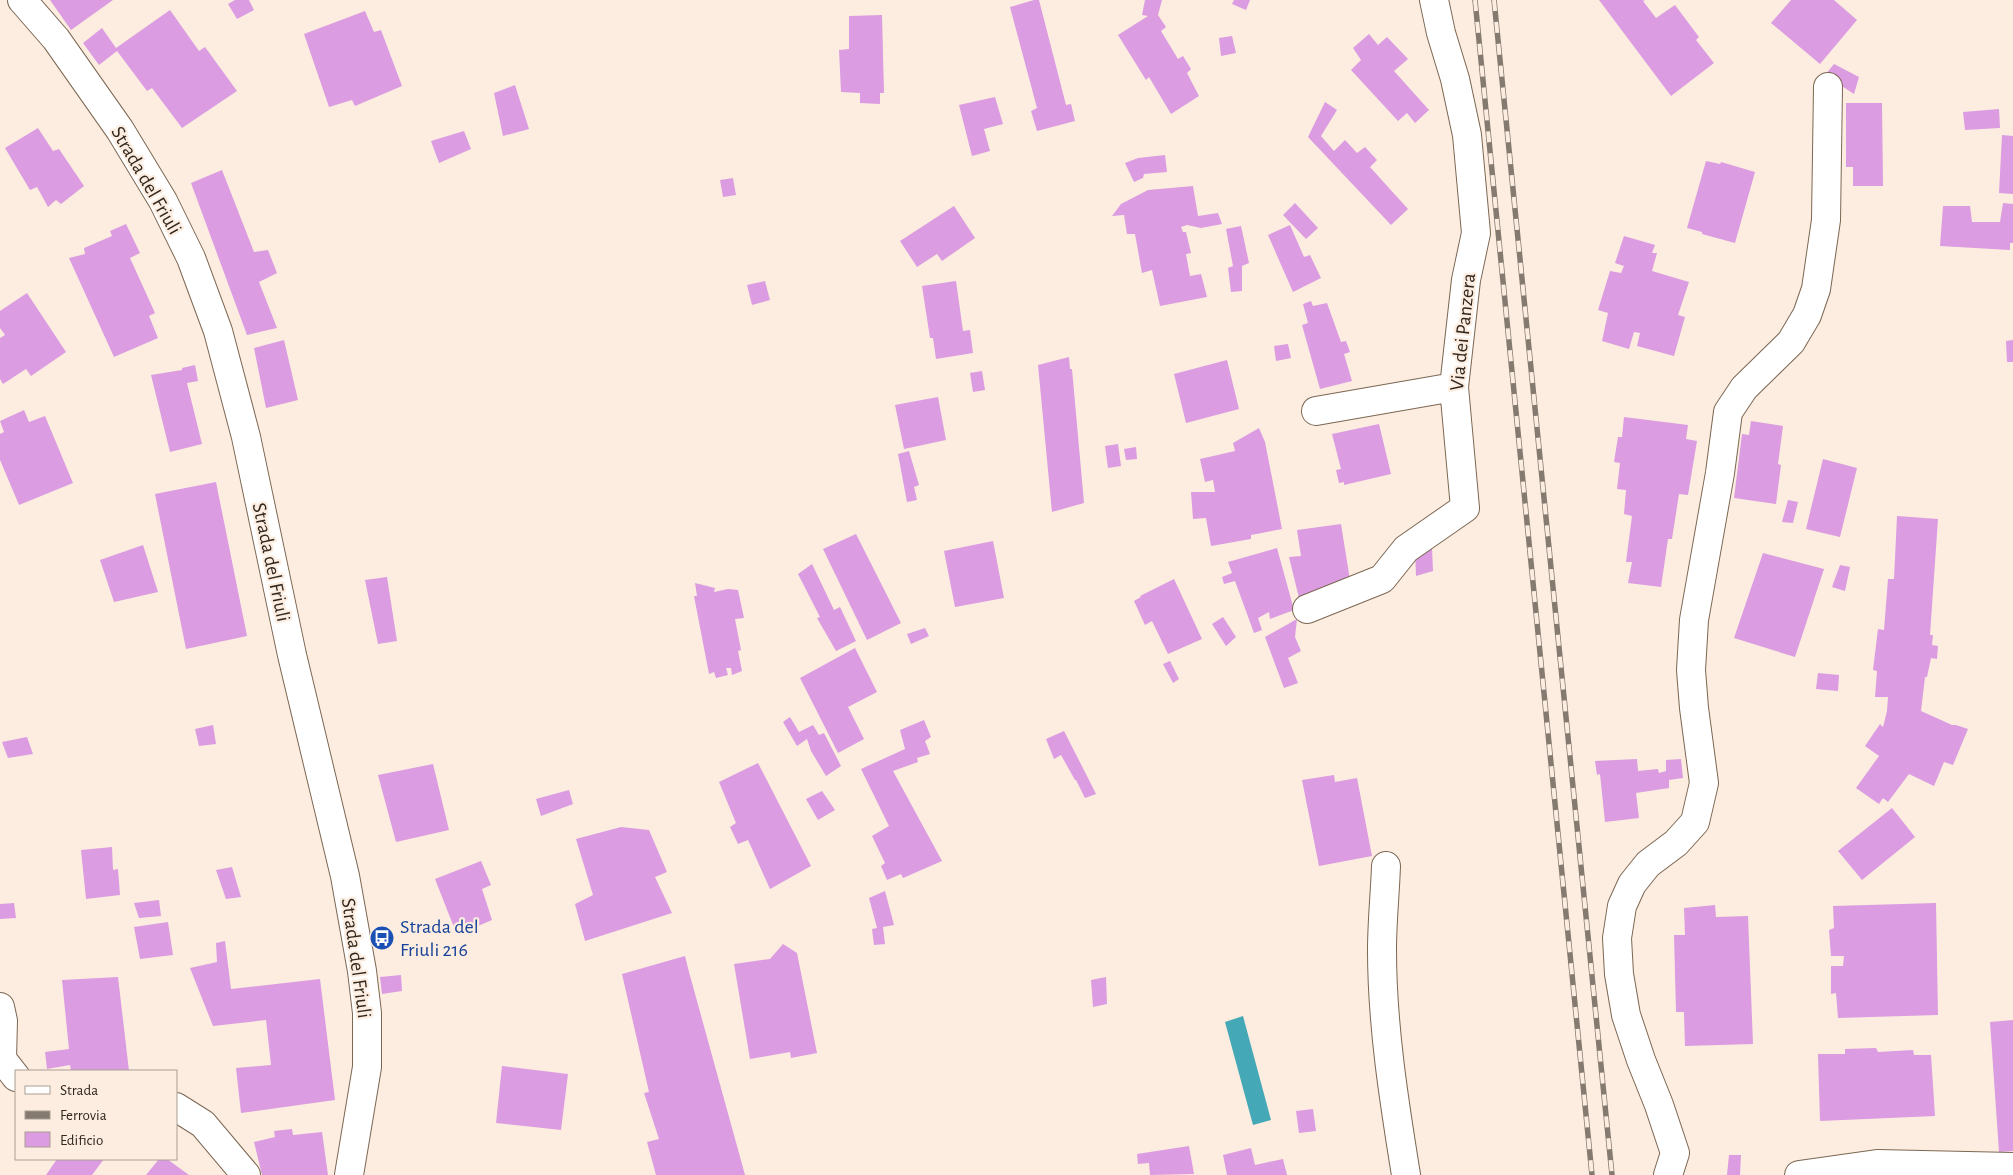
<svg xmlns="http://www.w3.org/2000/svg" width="2013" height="1175" font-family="'Alegreya Sans',sans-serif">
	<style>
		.water { fill: #44a8b6 }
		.building { fill: #db9ce1 }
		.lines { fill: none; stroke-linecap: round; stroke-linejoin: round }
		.minor-casing { stroke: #7c6753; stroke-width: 30 }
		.secondary-casing { stroke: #7c6753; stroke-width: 30 }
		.minor { stroke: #fff; stroke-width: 28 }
		.secondary { stroke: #fff; stroke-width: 28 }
		.rail-casing { stroke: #857a6f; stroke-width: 5.5 }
		.rail { stroke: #fcede0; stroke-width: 4; stroke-dasharray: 11; stroke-linecap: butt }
		.labels { text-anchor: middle; stroke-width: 4.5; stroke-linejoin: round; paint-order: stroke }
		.street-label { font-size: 20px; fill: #30271e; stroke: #fcede0 }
		.transit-label { font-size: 20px; fill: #164399; stroke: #fcede0; text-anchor: start }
	</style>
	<rect width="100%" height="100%" fill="#fcede0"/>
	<path class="water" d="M1243,1016l28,104 -18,5 -28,-103z"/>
	<path class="building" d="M50,0h63l-42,30z
		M235,0h14l5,10 -17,9 -9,-15z
		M1034,0h5l27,105 5,-1 4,17 -38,10 -6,-20 6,-3 -27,-101z
		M1145,0h17l-4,15 8,12 -5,4 17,28 5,-3 8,13 -4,4 12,23 -28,18 -22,-37 -3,3 -28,-45 30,-19 -6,-1z
		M1234,0h16l-4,10 -14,-6z
		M1599,0h46l-2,1 13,17 19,-13 24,32 -3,3 18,23 -43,33z
		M1791,0h43l23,20 -37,44 -49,-41z
		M170,10l29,41 6,-4 32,44 -55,37 -30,-40 -5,3 -30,-40 -18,14 -16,-22 19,-15 14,20z
		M365,11l9,21 7,-2 21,56 -47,20 -3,-6 -23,7 -25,-73z
		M882,15l2,78h-4v11l-20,-1v-10l-19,-1 -2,-42 10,-1v-33z
		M1369,34l9,11 9,-8 21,22 -14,12 35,39 -14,13 -8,-10 -9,8 -47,-51 10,-10 -8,-12z
		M1232,36l4,17 -15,3 -2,-18z
		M1834,64l25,13 -5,17 -29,-19z
		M515,85l14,44 -26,7 -9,-43z
		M995,97l8,27 -19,5 6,22 -18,5 -13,-51z
		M1325,102l12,8 -16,26 13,15 11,-11 12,13 8,-6 12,13 -7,7 38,42 -17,16 -83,-88z
		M1846,103h36l1,83h-30v-19h-7z
		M1999,109l1,19 -35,2 -2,-18z
		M38,128l15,23 6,-2 25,37 -23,18 -5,-4 -8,7 -11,-20 -7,3 -25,-42z
		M464,131l7,18 -32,14 -8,-22z
		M2002,135l11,1v58l-14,-1z
		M1165,155l2,17 -23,2 -1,4 -9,4 -9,-19 13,-5z
		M1706,161l14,3 1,-2 34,10 -20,71 -33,-9v-2l-15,-4z
		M222,170l32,82 14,-2 9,23 -18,9 18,46 -30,7 -56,-152z
		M733,178l3,17 -13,2 -3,-17z
		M1193,186l5,30 20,-3 4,11 -21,4 -14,-3 -6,2 2,5h3l5,21 -5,1 4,22 11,-2 6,23 -47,9 -8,-36 -10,3 -7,-39h-8l-3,-19 -12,1 9,-12 27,-14z
		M1295,203l23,25 -12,11 -23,-24z
		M2003,203l10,1v39h-3v7l-70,-4 3,-40h27l2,16h28z
		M954,206l21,32 -33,23 -5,-7 -20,13 -17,-26z
		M126,224l14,29 -10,5 25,55 -6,3 9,22 -44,19 -45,-99 16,-4 -1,-6 28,-12 -2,-5z
		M1290,225l14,32 6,-2 11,23 -28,14 -25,-57z
		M1241,226l8,37 -7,3v25l-11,1 -3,-24 5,-2 -7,-37z
		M1624,236l31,9 -3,8h5l-5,18 37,11 -11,33 7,2 -11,39 -37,-10 3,-13 -6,-1 -5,17 -27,-8 6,-28 -10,-3 12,-39 11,2 3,-7 -9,-3z
		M765,281l5,19 -18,5 -5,-20z
		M956,281l7,50 7,-1 3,23 -37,6 -3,-21h-3l-8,-52z
		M27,293l39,59 -35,24 -5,-7 -23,15 -3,-5v-41l5,-3 -5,-7v-17z
		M1311,301l2,5 14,-3 14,39 5,-1 4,11 -6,2 8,27 -32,8 -18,-64 6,-2 -5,-19z
		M284,340l14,60 -32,8 -12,-60z
		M2013,340v22h-6l-1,-21z
		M1288,344l3,14 -15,3 -2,-15z
		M1069,357l1,12h2l12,134 -32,9 -14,-147z
		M1227,360l12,49 -53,14 -12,-49z
		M195,365l3,16 -11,2 15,61 -32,8 -19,-77 31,-5v-2z
		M982,371l3,19 -12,2 -3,-19z
		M938,397l8,43 -42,9 -9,-44z
		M24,410l5,12 16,-6 28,67 -54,22 -19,-45v-26l4,-2 -4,-11z
		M1624,417l64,8 -2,14 11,2 -9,54 -9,-1 -7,45h-4l-7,48 -33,-4 4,-21h-6l6,-46 -8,-2 2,-24 -9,-1 3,-26 -6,-1 4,-25h4z
		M1751,421l32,5 -5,38 3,1 -5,39 -42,-6 8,-64 7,1z
		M1379,424l12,50 -47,11v-3l-5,1 -3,-13 5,-1 -9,-35z
		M1259,428l6,14 17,87 -31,6v4l-40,7 -5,-28 -13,1 -2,-27h24l-2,-12 -8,2 -5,-23 35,-8 -2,-8z
		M1118,444l3,22 -13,2 -3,-22z
		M1136,447l1,12 -11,1 -2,-11z
		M909,451l10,34 -5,2 3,13 -10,2 -9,-48z
		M1823,459l34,9 -17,69 -34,-8z
		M216,482l31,154 -61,13 -31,-155z
		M1788,500l10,2 -5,21 -11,-1z
		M1897,516l41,3 -8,116h3l-1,10 6,1 -1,13 -6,-1 -4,19h-2l-4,34 31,14h4l12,4 -15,36 -9,-3 -10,24 -25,-12 -21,28 -5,-4 -4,6 -23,-16 23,-32 -14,-10 15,-22 3,3 4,-16 1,-14h-13l2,-26 -4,-1 5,-41 6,1 4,-51h6z
		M1341,524l9,56 -32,9 2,8 -20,5 -11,-45 12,-1 -4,-26z
		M856,534l45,89 -34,17 -44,-91z
		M993,541l11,57 -49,9 -11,-56z
		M143,545l15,47 -44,10 -14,-42z
		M1277,548l17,62 -24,9 -1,-7 -11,6 4,12 -8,3 -19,-52 -11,3 -2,-7 10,-4 -4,-11z
		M1432,548l1,23 -17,5 -1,-27z
		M1763,553l61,16 -29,88 -61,-19z
		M812,564l22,46 6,-3 16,34 -20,10 -19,-33 3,-1 -22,-43z
		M1840,565l10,2 -5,24 -13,-4z
		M387,577l10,64 -19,3 -13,-64z
		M1174,579l28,60 -34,15 -16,-33 -7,4 -11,-24 7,-4 -1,-1z
		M695,583l20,5 -1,4 14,-3 10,1 6,28 -9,1 6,31 -3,1 4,20 -10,4 -1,-7h-5l2,7 -12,3 -2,-6 -5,2 -15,-78h3z
		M1223,617l13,20 -10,9 -14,-22z
		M1297,619l-2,18 6,14 -13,7 10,25 -14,5 -19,-51z
		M925,628l4,8 -18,8 -4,-10z
		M855,648l22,44 -29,15 16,32 -26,14 -38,-75z
		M1170,661l9,18 -6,4 -10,-19z
		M1818,673l21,2 -1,16 -22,-2z
		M790,717l9,15 14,-7 6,10 5,-2 17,33 -15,10 -15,-25 -4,-12 -10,7 -14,-24z
		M924,720l7,17 -6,4 5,13 -13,4 1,4 -25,9 49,90 -39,17 -2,-4 -14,6 -6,-14 4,-3 -13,-27 17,-10 -28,-57 44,-20 -5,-19z
		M213,725l3,19 -17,2 -4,-17z
		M1064,731l24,47 8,16 -11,4 -9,-18h-1l-14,-25 -7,4 -8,-20z
		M27,737l6,17 -25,4 -6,-16z
		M1637,759l1,12 20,-2 1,4 7,-2v-11l15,-1 2,19 -14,2v8l-33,5 3,25 -34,4 -5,-48 -3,1 -2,-14z
		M758,763l53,103 -41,23 -22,-49 -10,4 -8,-17 6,-4 -17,-41z
		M433,764l16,66 -53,12 -18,-67z
		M1334,775l1,7 22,-4 15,78 -53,10 -17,-86z
		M569,790l4,14 -32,12 -5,-17z
		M822,791l13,19 -17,10 -12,-21z
		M1892,808l23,29 -53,43 -24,-29z
		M621,827l28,3 18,42 -12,5 17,36 -87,28 -10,-37 18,-9 -17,-56z
		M112,847l1,23 5,-1 2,26 -34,4 -5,-49z
		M481,861l10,24 -9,4 10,31 -35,15 -22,-56z
		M232,867l9,30 -15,2 -10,-29z
		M885,891l9,34 -11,2 2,17 -11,1 -2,-16 5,-1 -8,-30z
		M159,900l2,16 -22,2 -5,-15z
		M14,903l2,15 -16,1v-15z
		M1936,903l2,112 -100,3 -2,-25 -5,1v-28h12l1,-10h-13l-2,-26 5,-2 -1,-22z
		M1715,905l1,12 32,-1 5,128 -68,2 -1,-34h-8l-2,-77h11l-1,-27z
		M168,922l5,33 -33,4 -6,-32z
		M225,941l6,48 89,-10 15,121 -94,13 -5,-45 35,-3 -5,-45 -53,6 -23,-58 27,-6 -1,-19z
		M783,944l14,9 20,100 -26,5 -1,-6 -40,7 -16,-95 36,-5z
		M685,956l4,16 56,203h-89l-9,-33 12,-3 -15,-46 5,-1 -27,-118z
		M401,975l1,16 -20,3 -2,-17z
		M118,977l11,94h-58l-1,-6 -23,4 -2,-17 24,-3 -7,-69z
		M1106,977l1,27 -14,3 -2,-27z
		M2013,1020v131l-14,1 -9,-130z
		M1876,1048l2,4 35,-2 1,5h17l4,61 -115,5 -2,-67h27v-5z
		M502,1066l66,8 -7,56 -65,-7z
		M1313,1109l3,22 -17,2 -3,-22z
		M292,1129l1,6 29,-3 6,43h-66l-8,-33 21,-5 -1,-6z
		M1189,1146l5,28 -44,1 -1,-12 -11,1 -1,-10z
		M1251,1148l4,17 28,-6 4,16h-60l-4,-20z
		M1729,1155h12l-1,20h-13z
		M57,1159h47l-12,16h-46z
		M159,1159h8l22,16h-43z"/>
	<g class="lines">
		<defs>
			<path id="minor" d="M1316,411l138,-24
				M1307,609l75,-30 24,-30 59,-41 -11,-121 12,-107 10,-47 -9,-98 -12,-56 -14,-46 -7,-33
				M1386,866c-1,28 -4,56 -4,84 0,75 12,151 24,225
				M0,1007l3,14 -1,38 14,18
				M176,1107l27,17 43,51
				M1668,1175l7,-22 -16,-48 -18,-45 -15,-45 -7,-41 -2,-36 5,-32 10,-22 16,-20 28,-21 19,-21 9,-39 -10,-75 -3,-38 3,-50 26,-147 8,-61 16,-24 47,-46 16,-27 9,-26 10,-69 2,-133
				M1799,1175l78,-11 136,3"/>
			<path id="secondary" d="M22,0l34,39 64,91 43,71 28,57 27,73 28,106 46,218 53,221 17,95 5,42v54l-18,108"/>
		</defs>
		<use href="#minor" class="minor-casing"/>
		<use href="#secondary" class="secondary-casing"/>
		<use href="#minor" class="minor"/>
		<use href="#secondary" class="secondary"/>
		<defs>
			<path id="rail" d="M1475,0l117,1175
				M1494,0l118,1175"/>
		</defs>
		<use href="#rail" class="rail-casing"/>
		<use href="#rail" class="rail"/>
	</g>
	<defs>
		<symbol id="bus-disc" viewBox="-11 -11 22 22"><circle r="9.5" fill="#1a4fb4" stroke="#fcede0"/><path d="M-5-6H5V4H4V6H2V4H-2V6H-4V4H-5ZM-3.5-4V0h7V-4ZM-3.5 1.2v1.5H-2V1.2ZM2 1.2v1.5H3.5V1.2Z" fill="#fff"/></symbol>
	</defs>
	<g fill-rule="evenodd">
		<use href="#bus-disc" x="368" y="924" width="28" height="28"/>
	</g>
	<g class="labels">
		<g class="street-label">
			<text transform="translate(147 180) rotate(60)" y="7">Strada del Friuli</text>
			<text transform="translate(1462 332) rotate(-84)" y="7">Via dei Panzera</text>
			<text transform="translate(272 562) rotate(78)" y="7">Strada del Friuli</text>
			<text transform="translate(357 958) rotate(82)" y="7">Strada del Friuli</text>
		</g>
		<g class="transit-label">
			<text x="400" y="933">Strada del<tspan x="400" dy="23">Friuli 216</tspan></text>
		</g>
	</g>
	<rect x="15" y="1070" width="162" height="90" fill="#fcede0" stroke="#aa9e92"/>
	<rect x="25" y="1086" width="25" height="8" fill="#ffffff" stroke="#aa9e92"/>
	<text x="60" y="1095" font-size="15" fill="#30271e">Strada</text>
	<rect x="25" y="1111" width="25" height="8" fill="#857a6f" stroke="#aa9e92"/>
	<text x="60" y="1120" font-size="15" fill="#30271e">Ferrovia</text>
	<rect x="25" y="1132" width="25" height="15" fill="#db9ce1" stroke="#aa9e92"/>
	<text x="60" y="1145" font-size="15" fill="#30271e">Edificio</text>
</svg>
